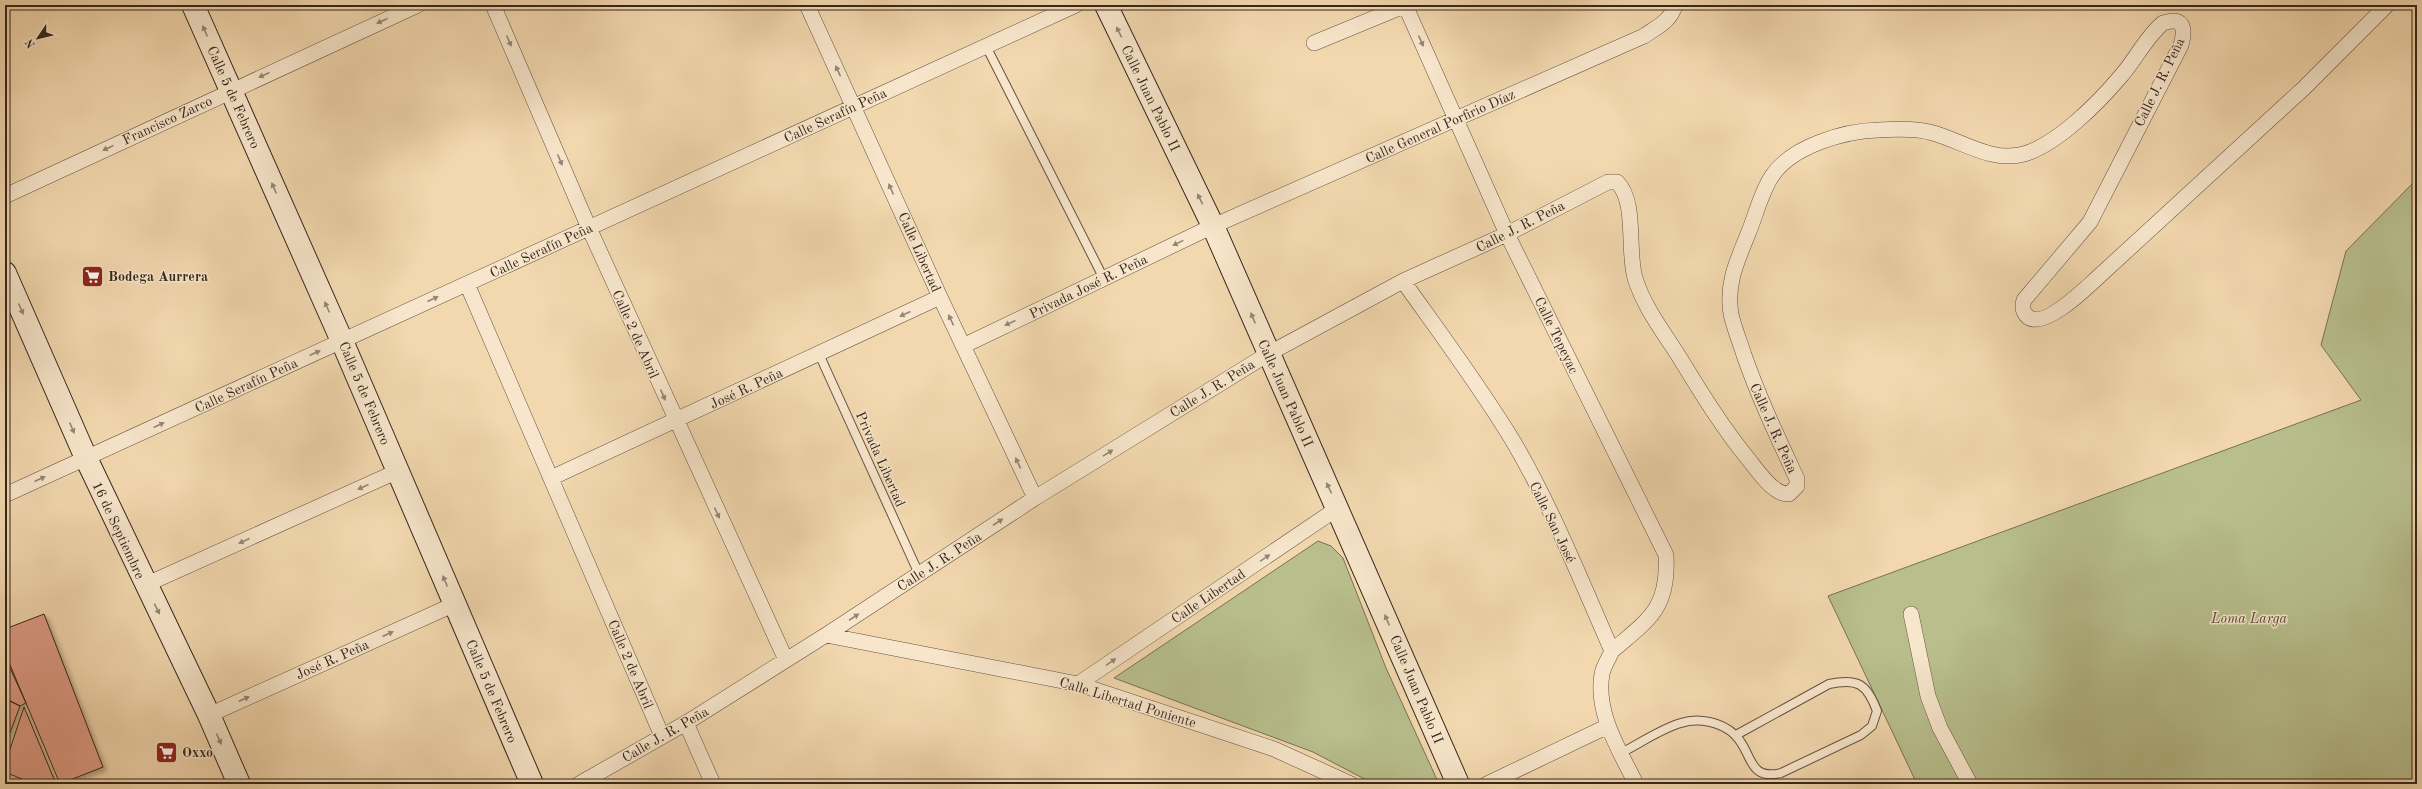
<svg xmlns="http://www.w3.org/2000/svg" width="2422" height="789" font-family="'Old Standard TT',serif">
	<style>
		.green { fill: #b8bf8d; stroke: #777254 }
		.building { fill: #de9b84; stroke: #36261b; filter: url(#shadow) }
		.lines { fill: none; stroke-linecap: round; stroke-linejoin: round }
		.lane-casing { stroke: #655240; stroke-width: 10 }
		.street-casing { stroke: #655240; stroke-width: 16 }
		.secondary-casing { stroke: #36261b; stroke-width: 24 }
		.lane { stroke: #f7e6cb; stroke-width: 8 }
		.street { stroke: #f7e6cb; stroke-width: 15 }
		.secondary { stroke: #f7e6cb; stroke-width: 22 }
		.oneway { fill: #968673 }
		.labels { text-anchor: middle; stroke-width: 3; stroke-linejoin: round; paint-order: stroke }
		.street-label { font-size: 14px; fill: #36261b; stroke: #f7e6cb }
		.poi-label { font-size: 14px; font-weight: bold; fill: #36261b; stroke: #f7e6cb; text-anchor: start }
		.park-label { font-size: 14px; font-style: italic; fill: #564c38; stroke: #f7e6cb }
	</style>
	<defs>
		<filter id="shadow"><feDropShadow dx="3.5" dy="3.5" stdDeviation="2" flood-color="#0004"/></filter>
	</defs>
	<rect width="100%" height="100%" fill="#f3d8af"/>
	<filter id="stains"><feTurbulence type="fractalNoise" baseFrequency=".005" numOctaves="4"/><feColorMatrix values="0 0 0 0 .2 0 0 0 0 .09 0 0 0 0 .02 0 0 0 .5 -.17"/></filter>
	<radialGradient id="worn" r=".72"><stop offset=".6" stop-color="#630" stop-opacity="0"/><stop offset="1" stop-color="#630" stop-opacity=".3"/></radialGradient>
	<path class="green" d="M2417,179v605h-500l-89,-188 533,-196 -40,-55 25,-94z
		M1318,541l13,5 12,12 43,110 53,116h-65l-61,-32 -199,-74z"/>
	<path class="building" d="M44,614l59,153 -43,17 -55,-131v-24z
		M5,657l21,46 -6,3 -15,-8z
		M5,699l15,7 -15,40z
		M24,707l30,72 -15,5h-5l-29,-12v-8z"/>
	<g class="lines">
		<defs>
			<path id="lane" d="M986,46l118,233
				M819,354l100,220
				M1621,753c18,-9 41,-25 60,-30 17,-6 41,-1 54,12 18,17 12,46 46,38l80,-38 11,-9 5,-15c-10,-27 -19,-33 -48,-27l-93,51"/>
			<path id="street" d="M493,5l96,223 197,432
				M807,5l133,292 95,201
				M1405,5l102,229 159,321c3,54 -17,64 -54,96
				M1314,43l92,-38
				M5,196l413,-191
				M1403,281c37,52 76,104 110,160 39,66 68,140 99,210 -3,7 -9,16 -10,23 -7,39 18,77 34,110
				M467,284l195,452
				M963,346l250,-120 431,-190c13,-9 27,-15 31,-31
				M551,478l389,-181
				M5,495l1071,-490
				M145,585l253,-114
				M1911,614l17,82 12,32 30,56
				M826,635l252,49 196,65 77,35
				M1078,684l260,-176
				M209,715l246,-111
				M686,723l27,61
				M579,784l107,-61 140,-88 209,-137 233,-144 135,-73 104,-47 101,-52h9c20,19 10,69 18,96 9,29 27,52 43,77 22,36 44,72 71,105 8,10 16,22 26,29 5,4 9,5 14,5l8,-8v-7c-19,-41 -38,-81 -53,-124 -4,-13 -10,-27 -13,-41 -5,-30 6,-53 17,-80 8,-19 13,-42 24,-58 20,-30 72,-45 106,-46 17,-1 38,-2 55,3 29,8 59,30 91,21 34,-10 75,-52 97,-78 15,-17 25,-39 42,-53 20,-7 23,5 18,22l-91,177 -66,78c-2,7 -2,12 4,17 16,12 56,-27 68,-38l208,-191 83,-83
				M1487,784l121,-58"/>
			<path id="secondary" d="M193,5l149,336 190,443
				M1106,5l107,221 245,558
				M5,273l81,185 123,257 30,69"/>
		</defs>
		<use href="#lane" class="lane-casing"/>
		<use href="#street" class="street-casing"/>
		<use href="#secondary" class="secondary-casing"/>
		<use href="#lane" class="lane"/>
		<use href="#street" class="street"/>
		<use href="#secondary" class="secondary"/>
	</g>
	<defs><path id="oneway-solid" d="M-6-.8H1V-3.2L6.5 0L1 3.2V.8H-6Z"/></defs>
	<g class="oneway">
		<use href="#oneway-solid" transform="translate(382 21) rotate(156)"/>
		<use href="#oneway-solid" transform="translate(205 31) rotate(-114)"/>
		<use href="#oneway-solid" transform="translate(1119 32) rotate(-116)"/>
		<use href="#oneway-solid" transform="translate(509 41) rotate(67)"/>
		<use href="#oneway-solid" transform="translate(1421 41) rotate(66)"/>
		<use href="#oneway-solid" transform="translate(838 71) rotate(-115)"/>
		<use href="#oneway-solid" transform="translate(264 75) rotate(156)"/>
		<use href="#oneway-solid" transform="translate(108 148) rotate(155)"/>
		<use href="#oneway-solid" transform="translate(560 160) rotate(67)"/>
		<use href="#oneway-solid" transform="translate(274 188) rotate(-114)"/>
		<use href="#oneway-solid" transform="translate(891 189) rotate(-114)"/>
		<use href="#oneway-solid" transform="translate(1200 199) rotate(-116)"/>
		<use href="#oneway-solid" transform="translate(1178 243) rotate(154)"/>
		<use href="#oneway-solid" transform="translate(433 299) rotate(-25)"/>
		<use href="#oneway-solid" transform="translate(327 307) rotate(-114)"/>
		<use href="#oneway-solid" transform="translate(21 309) rotate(66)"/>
		<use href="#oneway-solid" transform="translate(905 314) rotate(155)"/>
		<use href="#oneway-solid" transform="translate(1253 318) rotate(-113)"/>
		<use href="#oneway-solid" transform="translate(951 320) rotate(-115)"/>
		<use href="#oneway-solid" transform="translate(1010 323) rotate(155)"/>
		<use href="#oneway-solid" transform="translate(315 353) rotate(-25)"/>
		<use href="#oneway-solid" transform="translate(663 395) rotate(66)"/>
		<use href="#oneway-solid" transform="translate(159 425) rotate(-25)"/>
		<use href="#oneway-solid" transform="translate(72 428) rotate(66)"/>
		<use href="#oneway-solid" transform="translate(1108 453) rotate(-32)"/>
		<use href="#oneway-solid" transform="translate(1018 463) rotate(-115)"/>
		<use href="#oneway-solid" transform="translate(40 479) rotate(-25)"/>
		<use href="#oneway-solid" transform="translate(363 487) rotate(156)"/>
		<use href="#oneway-solid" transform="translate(1329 488) rotate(-115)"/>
		<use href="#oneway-solid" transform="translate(717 513) rotate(65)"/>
		<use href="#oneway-solid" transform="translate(998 522) rotate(-33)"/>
		<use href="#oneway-solid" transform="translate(244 541) rotate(156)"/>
		<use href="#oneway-solid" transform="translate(1265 558) rotate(-34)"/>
		<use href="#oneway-solid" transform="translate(445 581) rotate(-113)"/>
		<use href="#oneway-solid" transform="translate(157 609) rotate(64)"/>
		<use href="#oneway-solid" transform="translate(854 617) rotate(-33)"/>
		<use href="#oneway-solid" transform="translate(1387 620) rotate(-113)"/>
		<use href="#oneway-solid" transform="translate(388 634) rotate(-24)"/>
		<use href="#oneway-solid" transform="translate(1111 662) rotate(-34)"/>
		<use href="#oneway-solid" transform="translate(244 699) rotate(-24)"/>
		<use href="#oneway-solid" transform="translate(219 739) rotate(66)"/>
	</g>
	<defs>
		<symbol id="supermarket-square" viewBox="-11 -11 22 22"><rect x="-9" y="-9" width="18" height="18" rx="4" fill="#8f2418" stroke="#f7e6cb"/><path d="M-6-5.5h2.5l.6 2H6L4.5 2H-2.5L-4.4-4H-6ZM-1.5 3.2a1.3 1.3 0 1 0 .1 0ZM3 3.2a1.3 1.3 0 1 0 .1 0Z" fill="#fff"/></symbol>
	</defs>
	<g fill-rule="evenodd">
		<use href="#supermarket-square" x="80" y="264" width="25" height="25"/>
		<use href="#supermarket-square" x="154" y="740" width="25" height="25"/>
	</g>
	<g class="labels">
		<g class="street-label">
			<text transform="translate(2159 82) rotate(-64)" y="5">Calle J. R. Peña</text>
			<text transform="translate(234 97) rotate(66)" y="5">Calle 5 de Febrero</text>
			<text transform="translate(1151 98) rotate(64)" y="5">Calle Juan Pablo II</text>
			<text transform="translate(835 115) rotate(-25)" y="5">Calle Serafín Peña</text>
			<text transform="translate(167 120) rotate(-25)" y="5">Francisco Zarco</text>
			<text transform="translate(1440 126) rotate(-24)" y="5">Calle General Porfirio Díaz</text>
			<text transform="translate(1520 226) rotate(-27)" y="5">Calle J. R. Peña</text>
			<text transform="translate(541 250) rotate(-25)" y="5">Calle Serafín Peña</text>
			<text transform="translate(920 252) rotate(66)" y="5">Calle Libertad</text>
			<text transform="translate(1088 286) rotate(-26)" y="5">Privada José R. Peña</text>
			<text transform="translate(636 334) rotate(66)" y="5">Calle 2 de Abril</text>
			<text transform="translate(1557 335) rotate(64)" y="5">Calle Tepeyac</text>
			<text transform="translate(246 385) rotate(-25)" y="5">Calle Serafín Peña</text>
			<text transform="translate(746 388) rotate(-25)" y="5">José R. Peña</text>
			<text transform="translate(1212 388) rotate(-32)" y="5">Calle J. R. Peña</text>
			<text transform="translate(365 393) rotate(67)" y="5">Calle 5 de Febrero</text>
			<text transform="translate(1286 393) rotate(66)" y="5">Calle Juan Pablo II</text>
			<text transform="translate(1774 428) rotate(66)" y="5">Calle J. R. Peña</text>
			<text transform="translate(881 459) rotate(66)" y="5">Privada Libertad</text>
			<text transform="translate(1553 522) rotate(64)" y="5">Calle San José</text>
			<text transform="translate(119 530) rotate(65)" y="5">16 de Septiembre</text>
			<text transform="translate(939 561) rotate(-33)" y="5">Calle J. R. Peña</text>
			<text transform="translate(1208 596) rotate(-34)" y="5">Calle Libertad</text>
			<text transform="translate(332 659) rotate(-24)" y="5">José R. Peña</text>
			<text transform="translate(631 664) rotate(67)" y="5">Calle 2 de Abril</text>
			<text transform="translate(1417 689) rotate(67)" y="5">Calle Juan Pablo II</text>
			<text transform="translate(492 691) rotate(67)" y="5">Calle 5 de Febrero</text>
			<text transform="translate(1128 702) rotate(17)" y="5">Calle Libertad Poniente</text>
			<text transform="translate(665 734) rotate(-30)" y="5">Calle J. R. Peña</text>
		</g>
		<g class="poi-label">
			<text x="108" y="281">Bodega Aurrera</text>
			<text x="182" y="757">Oxxo</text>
		</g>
		<g class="park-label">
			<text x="2249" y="623">Loma Larga</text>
		</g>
	</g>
	<rect width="2422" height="789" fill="none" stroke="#f3d8af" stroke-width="20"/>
	<rect x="6" y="6" width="2410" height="777" fill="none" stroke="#36261b" stroke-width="2"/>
	<rect x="10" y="10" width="2402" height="769" fill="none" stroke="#36261b"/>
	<g transform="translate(38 38) rotate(235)" stroke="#f7e6cb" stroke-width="3" paint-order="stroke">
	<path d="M0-3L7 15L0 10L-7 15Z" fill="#36261b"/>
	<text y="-6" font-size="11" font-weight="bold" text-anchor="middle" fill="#36261b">N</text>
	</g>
	<rect width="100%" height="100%" filter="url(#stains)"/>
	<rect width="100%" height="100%" fill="url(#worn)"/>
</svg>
